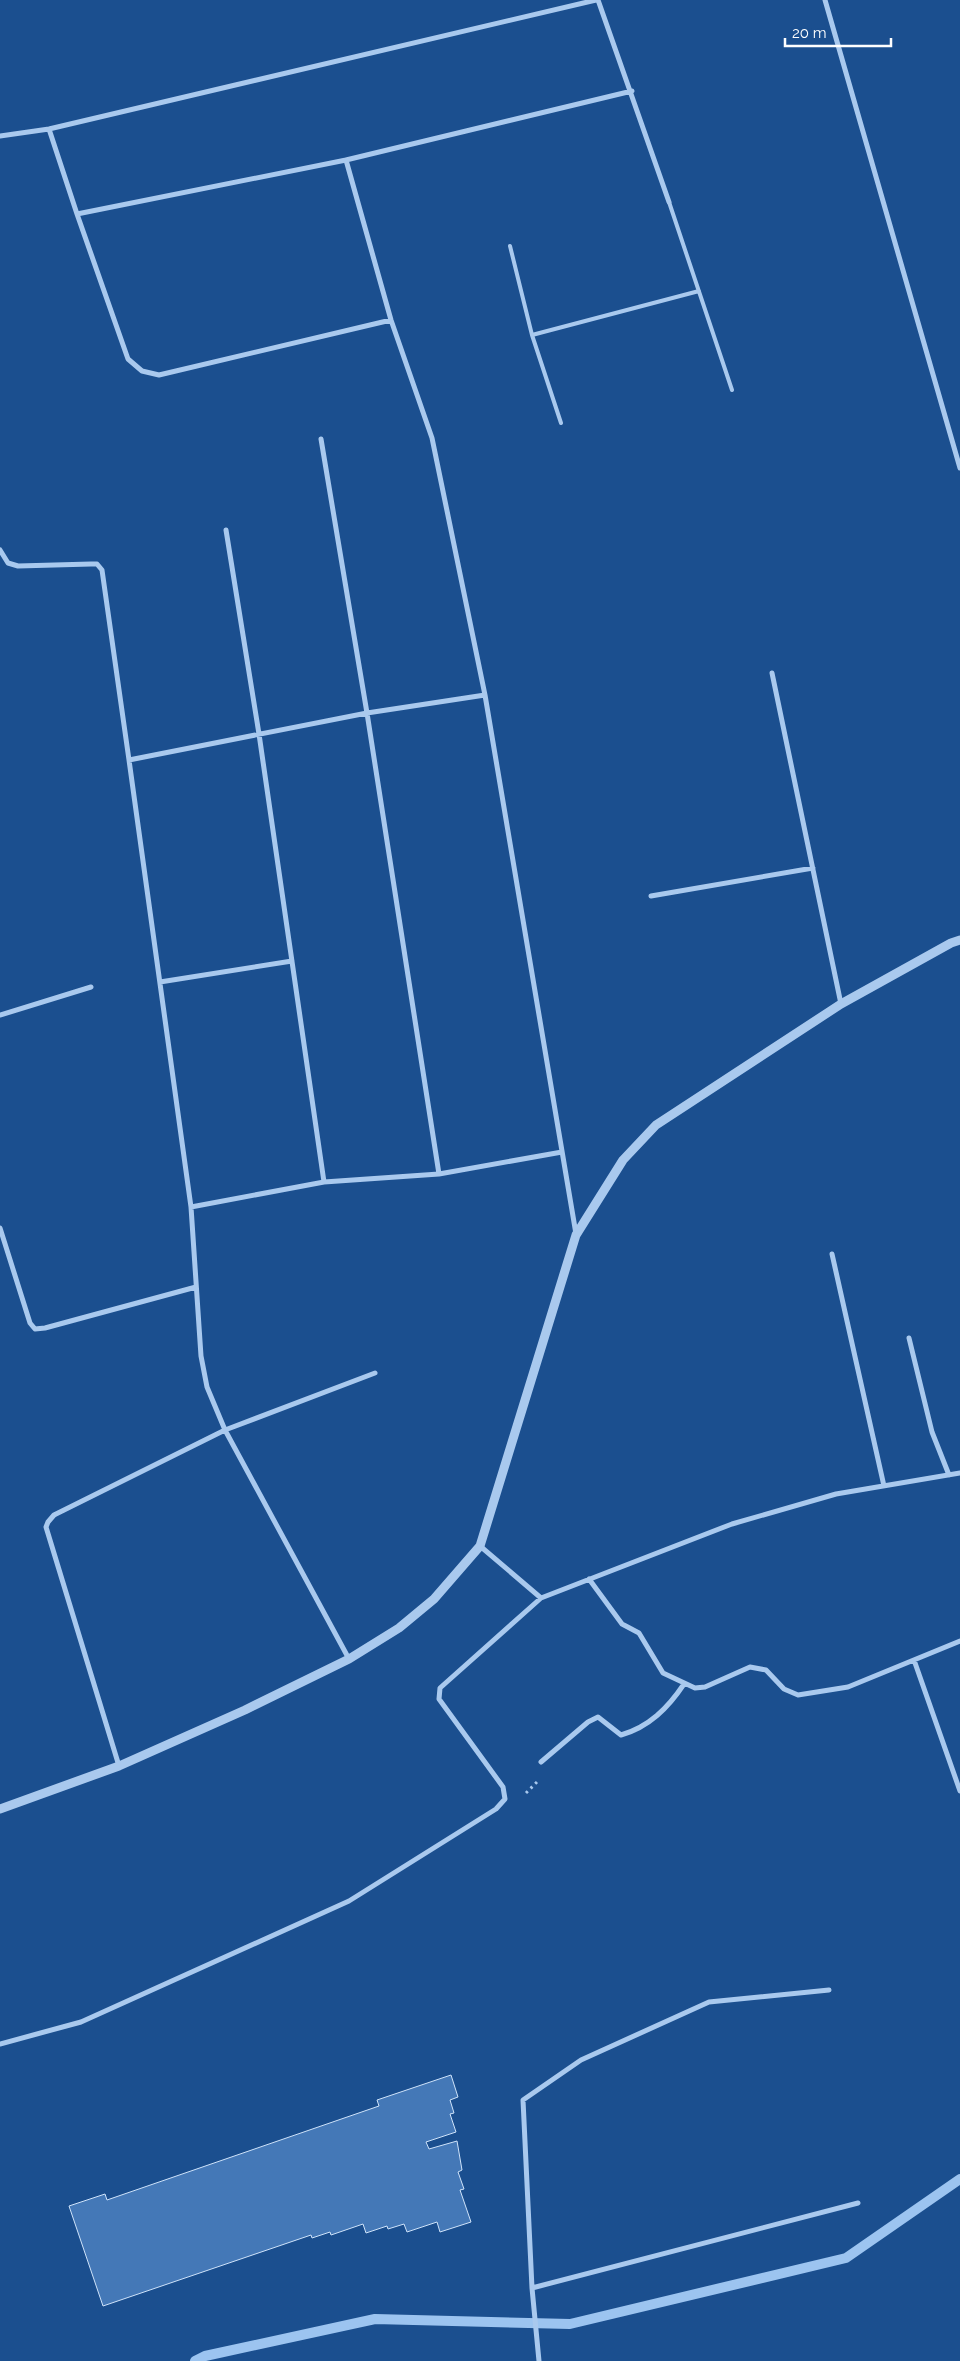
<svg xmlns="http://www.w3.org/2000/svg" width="960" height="2361" font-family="Raleway,sans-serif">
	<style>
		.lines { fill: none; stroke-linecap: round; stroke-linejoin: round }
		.stream { stroke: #9cc4f0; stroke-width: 10 }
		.building { fill: #4478b7; stroke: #cfe3fa }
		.path { stroke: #a9c9ee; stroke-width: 3; stroke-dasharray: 2.5 4; stroke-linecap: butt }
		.service { stroke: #a9c9ee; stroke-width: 4 }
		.minor { stroke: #a9c9ee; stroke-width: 5 }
		.tertiary { stroke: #a9c9ee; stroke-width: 9 }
	</style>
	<rect width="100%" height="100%" fill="#1b4f8f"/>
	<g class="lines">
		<path class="stream" d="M195,2361l10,-5 170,-37 195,5 276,-66 114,-79"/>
	</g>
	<path class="building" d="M451,2075l7,22 -8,3 4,13 -4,1 6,18 -30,10 3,7 28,-8 5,29 -4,2 6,17 -4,1 11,32 -31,10 -3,-10 -30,10 -3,-8 -16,5 -1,-3 -21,7 -3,-9 -32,11 -1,-3 -18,6 -1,-3 -208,71 -34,-100 36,-12 2,6 272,-94 -2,-6z"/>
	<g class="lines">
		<path class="path" d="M526,1793l11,-11"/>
		<path class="service" d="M669,202l63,188
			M510,246l22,89 29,88
			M532,335l167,-44"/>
		<path class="minor" d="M598,0l71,202
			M825,0l135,468
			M49,129l28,85 269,-54 286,-69
			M0,136l49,-7 547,-129
			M346,160l45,160 41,118 53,257 91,539
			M77,214l51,145 14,12 17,4 232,-55
			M226,530l33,204 65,448
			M0,550l8,13 10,3 73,-2h6l5,6 27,190 238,-47 118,-18
			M772,673l69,331
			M129,760l62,447 133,-25 115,-8 -72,-461 -46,-274
			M651,896l162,-28
			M160,982l132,-21
			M0,1015l91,-28
			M439,1174l123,-22
			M191,1207l10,149 6,31 18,43 124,229
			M0,1228l30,95 5,6 10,-1 151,-41
			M832,1254l52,232
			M909,1338l23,94 17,43
			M480,1546l61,52 191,-74 104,-30 124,-21
			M589,1579l33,45 17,9 24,40 32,15 10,-1 45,-20 16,3 18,19 14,6 50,-8 112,-46
			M914,1660l46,131
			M541,1762l47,-40 10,-5 23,18c28,-8 47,-27 63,-51
			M119,1766l-73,-239 2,-5 6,-7 171,-85 150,-57
			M0,2044l81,-22 268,-121 147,-92 9,-10 -2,-12 -64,-88 1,-11 101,-90
			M532,2288l326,-85
			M539,2361l-7,-73 -9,-188 58,-40 128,-58 120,-12"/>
		<path class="tertiary" d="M0,1809l119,-43 126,-56 104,-51 50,-31 35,-29 46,-53 96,-311 47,-75 33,-35 185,-121 110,-61 9,-3"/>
	</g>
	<path d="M785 38v8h106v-8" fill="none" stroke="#ffffff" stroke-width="2.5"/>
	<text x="792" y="38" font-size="15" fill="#ffffff" stroke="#1b4f8f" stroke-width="4" paint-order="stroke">20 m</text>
</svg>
